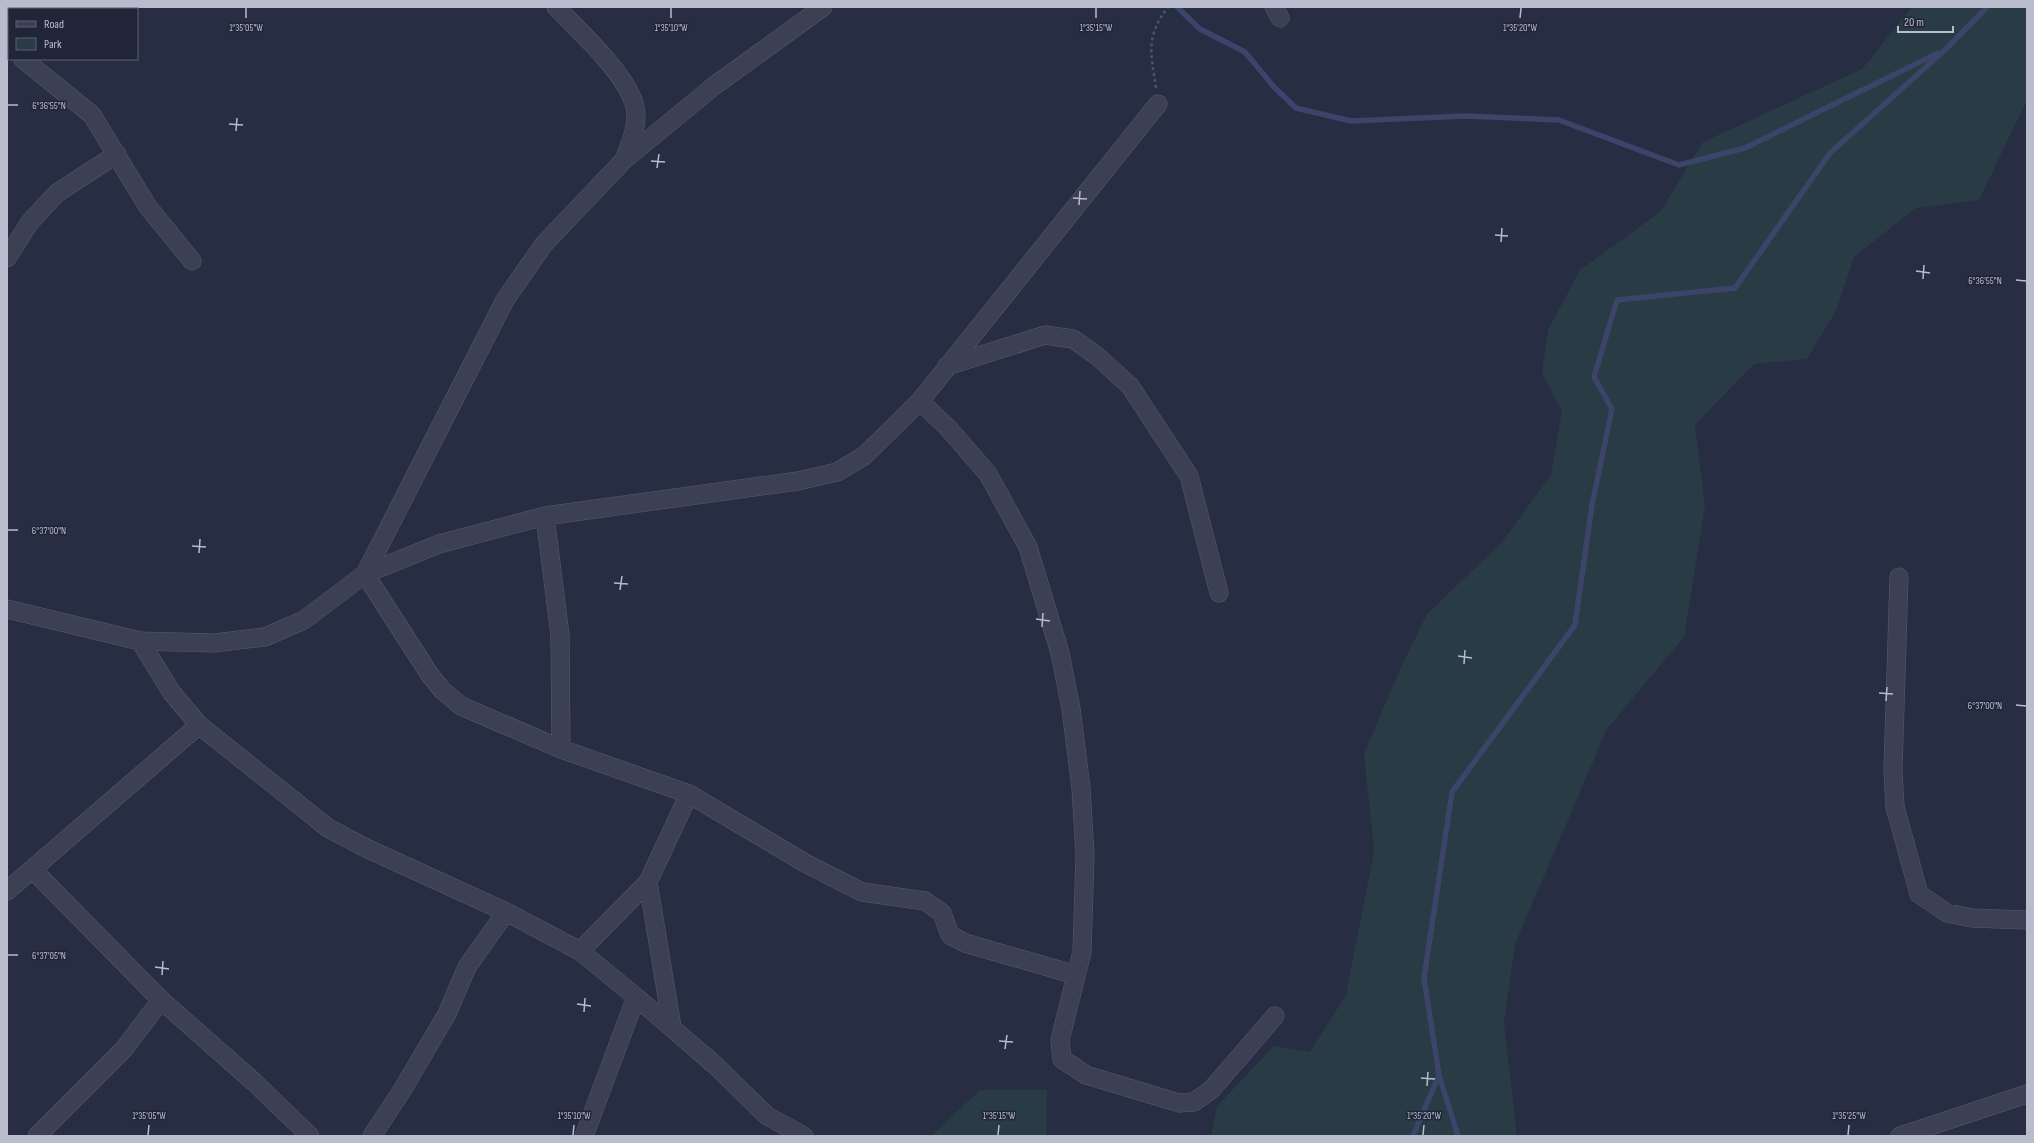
<svg xmlns="http://www.w3.org/2000/svg" width="2034" height="1143" font-family="'Sofia Sans Condensed',sans-serif">
	<style>
		.green { fill: #293b44 }
		.lines { fill: none; stroke-linecap: round; stroke-linejoin: round }
		.stream { stroke: #3c446a; stroke-width: 5.5 }
		.minor-casing { stroke: #575b6d; stroke-width: 19 }
		.path { stroke: #485860; stroke-width: 2.5; stroke-dasharray: 3 3; stroke-linecap: butt }
		.minor { stroke: #3c4053; stroke-width: 18 }
		.ticks { fill: none; stroke: #b9bccc; stroke-width: 1.5 }
		.ticks-label { font-size: 10px; text-anchor: middle; fill: #b9bccc; stroke: #202538; stroke-width: 3; stroke-linejoin: round; paint-order: stroke }
	</style>
	<rect width="100%" height="100%" fill="#272d43"/>
	<path class="green" d="M1912,7h115v93l-48,100 -63,8 -62,49 -18,54 -29,48 -53,5 -59,61 10,81 -21,131 -77,92 -92,215 -11,79 13,113h-306l6,-30 57,-60 36,6 36,-57 28,-144 -10,-97 36,-85 27,-55 74,-71 50,-68 11,-64 -20,-38 6,-43 32,-60 80,-58 43,-70 159,-73z
		M980,1090h67l-1,46h-115z"/>
	<g class="lines">
		<path class="stream" d="M1177,7l23,22 45,23 29,35 22,21 55,13 114,-5 94,4 120,45 66,-17 193,-95
			M1439,1075l19,61
			M1413,1136l26,-61 -15,-97 28,-186 123,-167 17,-120 20,-96 -18,-32 23,-77 118,-12 95,-135 116,-104 41,-42"/>
		<defs>
			<path id="minor" d="M556,7c23,24 72,68 79,100 4,17 -5,37 -11,53
				M823,7l-109,79 -90,74 -80,84 -39,56 -140,274 65,101 12,15 19,16 100,43 128,45 116,69 57,29 63,9 17,12 8,22 15,8 111,32
				M1274,7l6,11
				M7,48l2,2
				M23,59l69,56 56,92 44,54
				M7,258l23,-36 27,-29 60,-39
				M947,366l98,-31 28,4 24,17 33,30 59,90 30,117
				M920,401l29,28 39,45 40,73 32,106 11,56 10,79 4,67 -3,97 -22,88 2,19 24,16 93,28 15,-1 17,-12 64,-74
				M545,516l15,119 1,114
				M1899,577l-6,193 2,37 24,87 28,19 25,5 55,2
				M7,609l133,32 74,2 51,-6 39,-17 61,-46 74,-30 106,-28 253,-35 39,-9 27,-16 56,-55 238,-297
				M140,641l32,52 27,32 129,103 38,20 140,64 74,39 56,46 80,69 51,50 37,20
				M33,870l128,130 93,82 56,54
				M648,882l24,145
				M7,891l192,-166
				M580,951l68,-69 41,-88
				M37,1136l87,-87 37,-49
				M372,1136l29,-44 46,-78 20,-47 39,-55
				M584,1136l52,-139
				M1900,1136l127,-42"/>
		</defs>
		<use href="#minor" class="minor-casing"/>
		<path class="path" d="M1156,88c-5,-35 -11,-51 12,-81"/>
		<use href="#minor" class="minor"/>
	</g>
	<path class="ticks" d="M246,18v-10M671,18v-10M1096,18v-10M1520,18l1,-10M8,105h10M229,124l14,1M236,131l1,-13M651,161l14,1M657,168l2,-14M1073,198l14,1M1079,205l1,-14M1495,235l13,1M1501,242l1,-14M1916,271l14,2M1923,279l1,-14M2016,280l10,1M8,530h10M192,546l14,1M199,553l1,-14M614,583l14,1M620,590l2,-14M1036,619l14,2M1042,627l1,-14M1458,656l14,2M1464,664l1,-14M1879,693l14,1M1886,701l1,-14M2016,705l10,1M8,955h10M155,967l14,2M162,975l1,-14M577,1004l14,2M584,1012l1,-14M999,1041l14,1M1005,1049l2,-14M1421,1078l14,1M1427,1086l1,-14M148,1135l1,-10M573,1135l1,-10M998,1135l1,-10M1423,1135l1,-10M1848,1135l1,-10"/>
	<g class="ticks-label">
		<text x="246" y="31">1°35'05"W</text>
		<text x="671" y="31">1°35'10"W</text>
		<text x="1096" y="31">1°35'15"W</text>
		<text x="1520" y="31">1°35'20"W</text>
		<text x="49" y="109">6°36'55"N</text>
		<text x="1985" y="284">6°36'55"N</text>
		<text x="49" y="534">6°37'00"N</text>
		<text x="1985" y="709">6°37'00"N</text>
		<text x="49" y="959">6°37'05"N</text>
		<text x="149" y="1119">1°35'05"W</text>
		<text x="574" y="1119">1°35'10"W</text>
		<text x="999" y="1119">1°35'15"W</text>
		<text x="1424" y="1119">1°35'20"W</text>
		<text x="1849" y="1119">1°35'25"W</text>
	</g>
	<rect width="2034" height="1143" fill="none" stroke="#b9bccc" stroke-width="16"/>
	<rect x="8" y="8" width="130" height="52" fill="#202538" stroke="#5d6173"/>
	<rect x="16" y="21" width="20" height="6" fill="#3c4053" stroke="#5d6173"/>
	<text x="44" y="28" font-size="12" fill="#b9bccc">Road</text>
	<rect x="16" y="38" width="20" height="12" fill="#293b44" stroke="#5d6173"/>
	<text x="44" y="48" font-size="12" fill="#b9bccc">Park</text>
	<path d="M1898 26v6h55v-6" fill="none" stroke="#b9bccc" stroke-width="2"/>
	<text x="1904" y="26" font-size="12" fill="#b9bccc" stroke="#202538" stroke-width="3" paint-order="stroke">20 m</text>
</svg>
